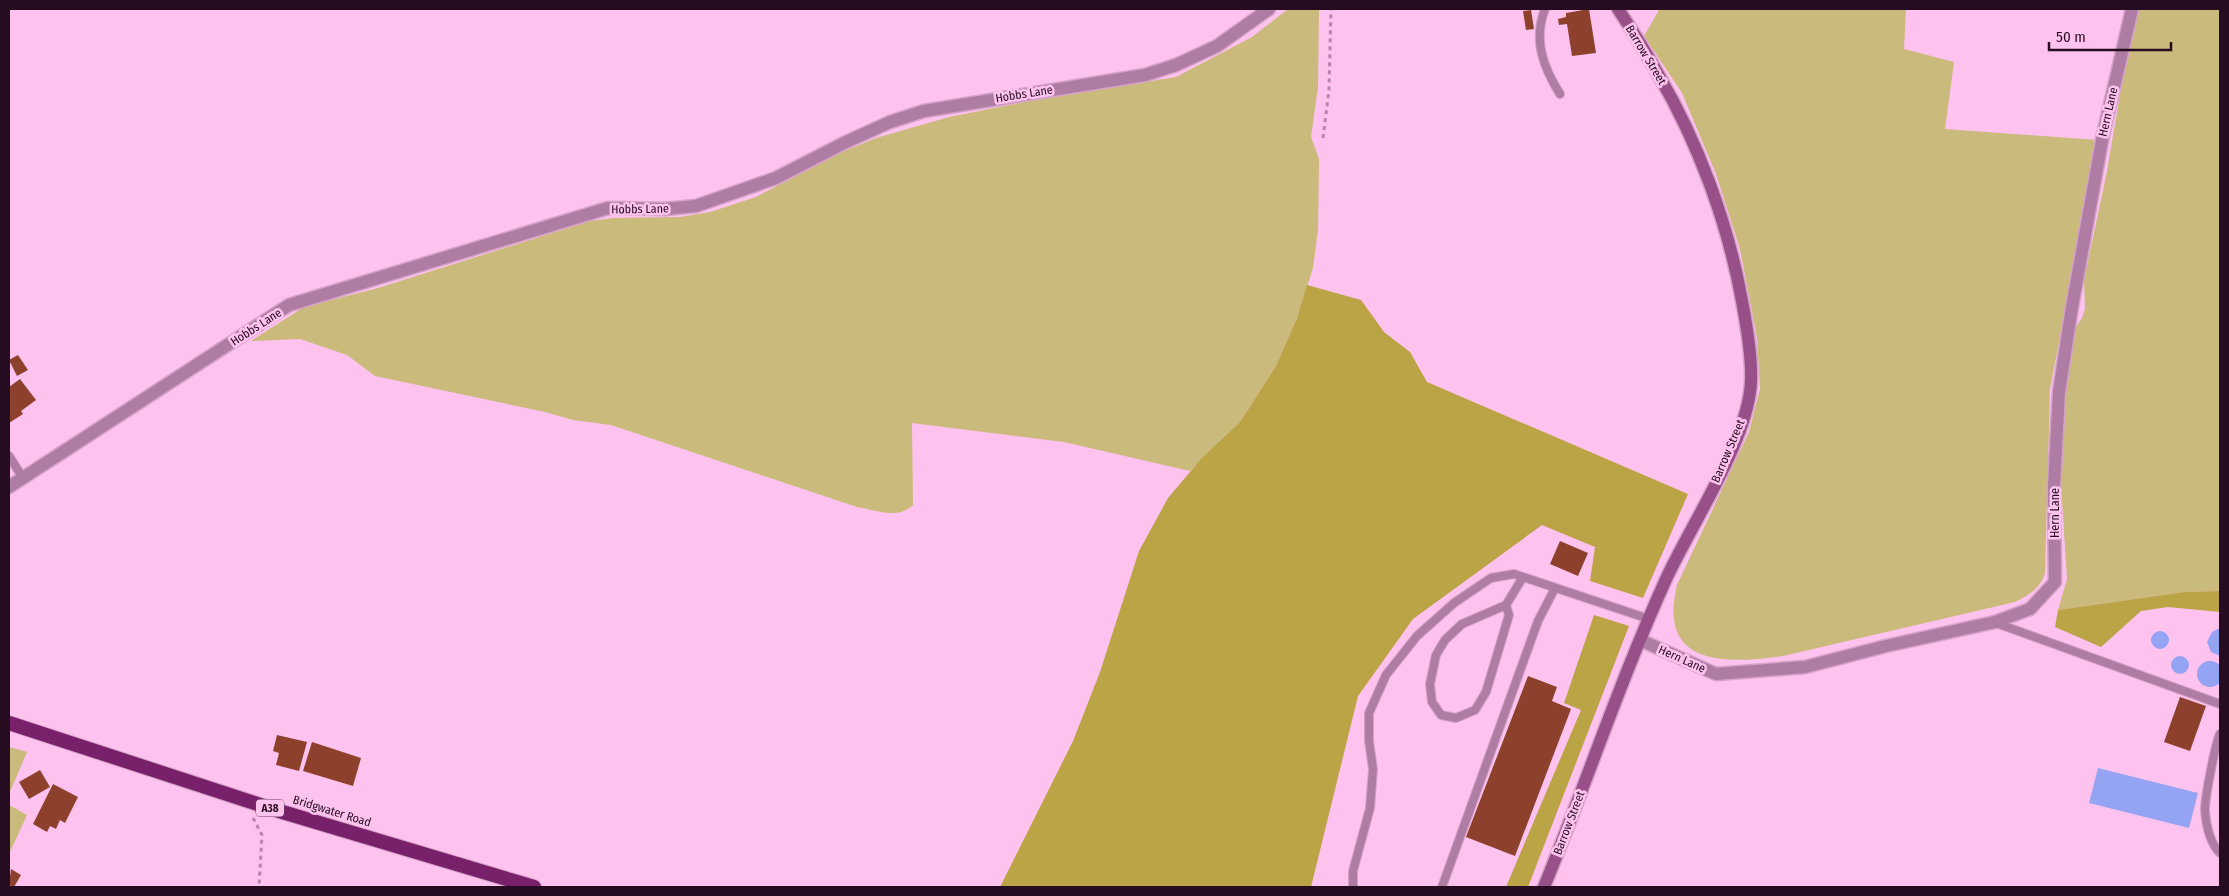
<svg xmlns="http://www.w3.org/2000/svg" width="2229" height="896" font-family="'Fira Sans Condensed',sans-serif">
	<style>
		.green { fill: #caba7b }
		.forest { fill: #bba445 }
		.water { fill: #95a3f3 }
		.building { fill: #8d412d }
		.lines { fill: none; stroke-linecap: round; stroke-linejoin: round }
		.service-casing { stroke: #d6a1c9; stroke-width: 10 }
		.minor-casing { stroke: #d6a1c9; stroke-width: 15 }
		.secondary-casing { stroke: #d6a1c9; stroke-width: 15 }
		.trunk-casing { stroke: #d6a1c9; stroke-width: 16 }
		.path { stroke: #b686ab; stroke-width: 3; stroke-dasharray: 4 4; stroke-linecap: butt }
		.service { stroke: #af7da3; stroke-width: 8 }
		.minor { stroke: #af7da3; stroke-width: 12 }
		.secondary { stroke: #985088; stroke-width: 12 }
		.trunk { stroke: #782069; stroke-width: 14 }
		.labels { text-anchor: middle; stroke-width: 5; stroke-linejoin: round; paint-order: stroke }
		.shield { fill: #fdc2ee; stroke: #66435e; stroke-width: 1 }
		.shield-label { font-size: 11px; font-weight: bold; fill: #260c21 }
		.street-label { font-size: 12px; fill: #260c21; stroke: #fdc2ee }
	</style>
	<rect width="100%" height="100%" fill="#fdc2ee"/>
	<path class="green" d="M1288,9h31l-1,78 -7,50 8,22 -1,71 -5,38 -16,50 -21,48 -36,56 -50,49 -126,-29 -152,-19 1,82c-15,15 -37,5 -56,2l-246,-82 -38,-5 -28,-8 -170,-36 -28,-21 -47,-16 -49,2 53,-34 74,-19 212,-67 23,-3 67,-1 30,-5 46,-15 86,-45 34,-14 73,-21 80,-16 147,-24 76,-40z
		M1664,9h242l-2,40 50,13 -9,67 153,11 -48,249 -5,184c-5,16 -16,22 -30,29l-232,54c-57,8 -126,11 -106,-71l72,-153 11,-43 -3,-51 -17,-89 -24,-75 -34,-81 -38,-57 15,-26z
		M2136,9h84v582l-36,1 -126,18 9,-31 -6,-95 4,-86 9,-68 8,-12 3,-9 -1,-29 23,-109 25,-148z
		M9,747l18,5 -18,42z
		M9,805l18,10 -18,39z"/>
	<path class="forest" d="M1307,285l54,15 23,32 26,20 17,30 261,112 -45,104 -53,-17 5,-34 -53,-22 -129,94 -55,77 -47,191h-311l73,-146 27,-69 39,-121 29,-53 33,-39 39,-37 36,-56 21,-48z
		M2220,591v21l-52,-5 -27,4 -40,36 -46,-20 3,-17 126,-18z
		M1594,615l35,11 -101,261h-22l75,-177 -17,-7z"/>
	<path class="water" d="M2220,628v28l-9,-4 -4,-10 5,-10z
		M2151 640a9 9 0 1 1 18 0a9 9 0 1 1-18 0Z
		M2171 665a9 9 0 1 1 18 0a9 9 0 1 1-18 0Z
		M2197 674a13 13 0 1 1 26 0a13 13 0 1 1-26 0Z
		M2098,768l100,25 -9,35 -100,-25z"/>
	<path class="building" d="M1589,9l7,44 -24,3 -5,-32 -8,1 -1,-6 8,-2v-4z
		M1531,10l3,19 -8,1 -3,-19z
		M18,355l10,15 -11,6 -8,-16z
		M20,379l16,21 -15,11 2,3 -14,9v-36z
		M1560,541l28,12 -10,23 -28,-12z
		M1528,676l29,11 -5,14 19,8 -56,147 -49,-19z
		M2180,697l26,9 -16,45 -26,-9z
		M277,735l30,7 -8,29 -23,-6 3,-12 -6,-2z
		M312,742l49,16 -8,28 -50,-15z
		M40,770l10,17 -21,12 -10,-17z
		M53,784l25,13 -13,26 -5,-3 -4,9 -6,-3 -3,6 -14,-8z
		M11,869l10,6 -7,12 -5,-2z"/>
	<g class="lines">
		<defs>
			<path id="service" d="M1545,9c-12,31 -2,58 15,85
				M9,456l14,22
				M1506,605l3,10 -23,77 -11,18 -19,8 -15,-3 -9,-13 -2,-18 6,-29 9,-15 17,-16 44,-19 17,-28
				M1996,623l224,81
				M2220,734c-5,11 -15,63 -15,76 1,14 5,33 15,43
				M1353,887v-16l17,-63 3,-39 -4,-28v-28l17,-38 31,-39 37,-33 37,-25 23,-4 135,45
				M1442,887l96,-266 17,-33"/>
			<path id="minor" d="M9,487l280,-182 319,-97 57,1 31,-3 80,-28 70,-36 44,-20 34,-11 221,-36 31,-10 41,-19 52,-37
				M1640,640l76,34 89,-7 81,-21 109,-24 35,-13 25,-27 -1,-96 5,-94 13,-85 31,-172 29,-126"/>
			<path id="secondary" d="M1544,887c42,-103 77,-209 123,-310 25,-54 82,-138 84,-196 1,-26 -4,-54 -9,-80 -14,-78 -44,-159 -84,-227 -12,-22 -26,-44 -40,-65"/>
			<path id="trunk" d="M9,723l270,88 255,76"/>
		</defs>
		<use href="#service" class="service-casing"/>
		<use href="#minor" class="minor-casing"/>
		<use href="#secondary" class="secondary-casing"/>
		<use href="#trunk" class="trunk-casing"/>
		<path class="path" d="M1323,138l6,-48 2,-81
			M253,818l9,17 -3,52"/>
		<use href="#service" class="service"/>
		<use href="#minor" class="minor"/>
		<use href="#secondary" class="secondary"/>
		<use href="#trunk" class="trunk"/>
	</g>
	<g class="labels">
		<rect class="shield" x="256" y="799.5" width="28" height="17" rx="4"/>
		<g class="shield-label">
			<text x="270" y="812">A38</text>
		</g>
		<g class="street-label">
			<text transform="translate(1646 55) rotate(59)" y="4">Barrow Street</text>
			<text transform="translate(1024 94) rotate(-9)" y="4">Hobbs Lane</text>
			<text transform="translate(2108 112) rotate(-77)" y="4">Hern Lane</text>
			<text transform="translate(640 209) rotate(-1)" y="4">Hobbs Lane</text>
			<text transform="translate(256 327) rotate(-33)" y="4">Hobbs Lane</text>
			<text transform="translate(1728 451) rotate(-67)" y="4">Barrow Street</text>
			<text transform="translate(2055 513) rotate(-90)" y="4">Hern Lane</text>
			<text transform="translate(1682 659) rotate(24)" y="4">Hern Lane</text>
			<text transform="translate(332 811) rotate(17)" y="4">Bridgwater Road</text>
			<text transform="translate(1569 823) rotate(-69)" y="4">Barrow Street</text>
		</g>
	</g>
	<rect width="2229" height="896" fill="none" stroke="#260c21" stroke-width="20"/>
	<path d="M2049 42v8h122v-8" fill="none" stroke="#260c21" stroke-width="2.5"/>
	<text x="2056" y="42" font-size="15" fill="#260c21" stroke="#fdc2ee" stroke-width="4" paint-order="stroke">50 m</text>
</svg>
